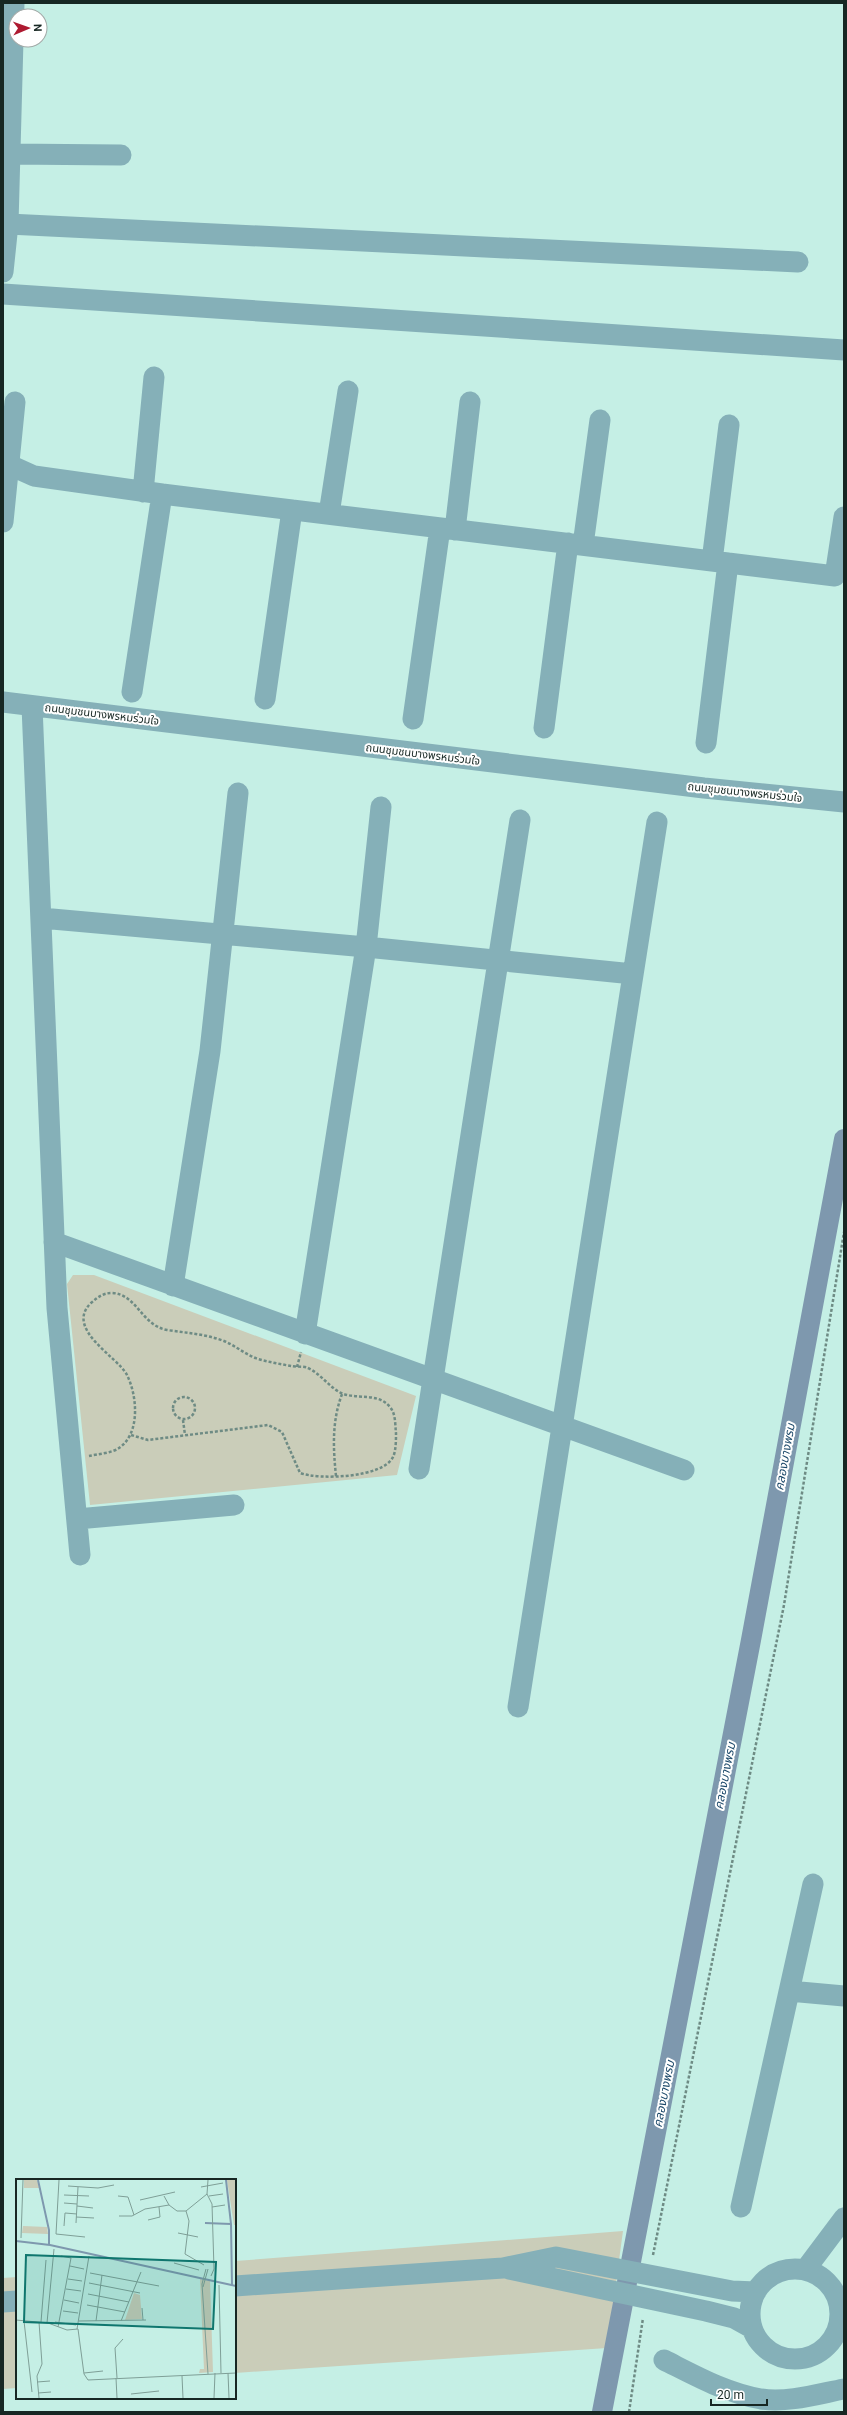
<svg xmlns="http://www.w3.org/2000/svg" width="847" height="2415" font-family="Roboto,'Noto Sans Thai',sans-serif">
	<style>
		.green { fill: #cacdb9 }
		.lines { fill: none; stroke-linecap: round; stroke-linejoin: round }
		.canal { stroke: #7e98ae; stroke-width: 20 }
		.path { stroke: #6e8b84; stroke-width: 2.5; stroke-dasharray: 3 2; stroke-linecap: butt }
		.minor { stroke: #85b0b8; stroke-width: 21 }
		.labels { text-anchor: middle; stroke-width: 4; stroke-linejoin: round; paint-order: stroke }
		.street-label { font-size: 11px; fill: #172723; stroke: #fff }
		.water-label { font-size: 12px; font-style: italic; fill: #1b4869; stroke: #fff }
		.inset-river { fill: none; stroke: #7e98ae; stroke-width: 2 }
		.inset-road { fill: none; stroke: #7f9f97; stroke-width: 1 }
		.view { fill: #0f766e; fill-opacity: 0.15; stroke: #0f766e; stroke-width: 2 }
		.inset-edge { fill: none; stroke: #172723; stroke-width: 2 }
	</style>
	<rect width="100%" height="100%" fill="#c5efe5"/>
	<path class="green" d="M73,1275h21l322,121 -19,79 -307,30 -23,-221z
		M623,2231l-16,117 -372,25v-112z
		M17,2277v111l-14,1v-111z"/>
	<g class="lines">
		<path class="canal" d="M602,2412l149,-772 93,-501"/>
		<path class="path" d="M297,1367l4,-15
			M173 1408a11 11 0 1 1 22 0a11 11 0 1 1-22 0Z
			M183,1420l2,15
			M89,1456c9,-2 23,-3 30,-8 22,-15 18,-53 8,-73 -9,-18 -63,-46 -36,-72 7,-6 12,-10 21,-10 25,1 29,32 55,37 20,3 38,4 57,11 12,5 22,14 34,18 11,3 22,5 33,7 5,1 13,0 17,2 13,6 21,19 33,25 16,7 37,-1 49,14 6,7 5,18 6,26 0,7 0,18 -3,24 -10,21 -74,23 -93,16l-18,-41 -14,-7 -120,15 -17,-5
			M336,1476c-3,-29 -4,-55 6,-82
			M653,2255l131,-650 60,-373
			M629,2412l14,-94"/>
		<path class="minor" d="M10,154l111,1
			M8,224l790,38
			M3,272l5,-48 6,-221
			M3,294l841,56
			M3,462l31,14 128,18 673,82 9,-59
			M143,492l11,-115
			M329,514l19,-123
			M3,522l12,-120
			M455,530l15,-128
			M583,545l17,-125
			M712,561l17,-136
			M132,692l30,-198
			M265,699l27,-189
			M3,702l701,86 140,14
			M32,706l25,602 23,247
			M413,719l27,-191
			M544,728l24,-185
			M706,743l22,-180
			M41,918l325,29 267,27
			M54,1242l630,228
			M173,1286l37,-235 28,-258
			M305,1334l61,-387 15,-140
			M419,1469l101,-649
			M77,1519l157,-14
			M518,1707l139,-885
			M789,1991l55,5
			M741,2207l72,-323
			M509,2269l197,42 28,7 18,10
			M750 2314a45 45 0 1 1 90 0a45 45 0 1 1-90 0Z
			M805,2270l39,-52
			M235,2286l268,-18 53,-11 176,34 24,1
			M3,2302l14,-1
			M664,2360c32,16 62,33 97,39 27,4 57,-5 83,-10"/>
	</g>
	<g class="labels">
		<g class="street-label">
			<text transform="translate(102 714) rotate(7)" y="4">ถนนชุมชนบางพรหมร่วมใจ</text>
			<text transform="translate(423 754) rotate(7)" y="4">ถนนชุมชนบางพรหมร่วมใจ</text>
			<text transform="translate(745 792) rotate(6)" y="4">ถนนชุมชนบางพรหมร่วมใจ</text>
		</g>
		<g class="water-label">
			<text transform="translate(785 1457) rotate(-80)" y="4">คลองบางพรม</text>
			<text transform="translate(725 1776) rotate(-79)" y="4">คลองบางพรม</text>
			<text transform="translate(664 2094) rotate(-79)" y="4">คลองบางพรม</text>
		</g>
	</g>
	<g transform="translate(16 2179)">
		<rect width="220" height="220" fill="#c5efe5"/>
		<path d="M8,1h13l2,8h-15zM211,1h9v45h-2zM7,47l24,1 1,7 -26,-1zM184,100l10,2 3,91 -14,1 1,-4h4zM118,114l6,2 2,24 -17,1z" fill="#cacdb9"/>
		<path class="inset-river" d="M22,1l11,50v15M210,1l5,44 1,61M189,44l26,1M0,62l34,4 186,41"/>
		<path class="inset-road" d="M43,1l-3,54 29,3M52,7l30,2 16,-3M185,8l22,-4M191,15l5,10 2,65 -3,7M48,16l25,1M102,17l10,1 6,18M148,17l5,9 8,6h9l21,-17 1,-14M193,17l14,-2M124,21l35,-8M48,24l13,1M61,27l16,2M196,28l13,-2M170,32l3,10 -4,33 19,11M103,37h13l13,-7 24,-4M60,38l18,1M132,41l12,-3 -1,-10M60,44l2,-36M48,47l1,-13 12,1M162,54l20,4M5,59l2,-58M158,84l25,7M54,87l14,3M190,90l-4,15 6,90M74,94l69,13M52,100l14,2M73,104l51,10M203,106l2,88M187,108l5,-18M50,110l15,2M72,115l41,8M48,121l15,3M71,126l38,7M126,129l1,12M47,132l15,2M0,141l32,3 19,7 11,-1 6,45 4,6 148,-7M8,142l8,71M63,142l67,-1M80,142l6,-46M105,142l20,-49M23,143l3,42 -5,12 2,22M25,143l5,-62M39,143l21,3M31,144l7,-74M42,148l13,-69 -10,-2M61,150l12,-73M68,194l19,-2M212,194l1,25M166,197l1,22M100,199l1,20M101,199l-2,-30 8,-9M21,203l13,-1M22,214l13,-1M115,215l28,-3M198,219l1,-25"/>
		<path class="view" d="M10,76l190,7 -3,67 -189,-7z"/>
		<rect width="220" height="220" class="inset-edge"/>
	</g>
	<rect width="847" height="2415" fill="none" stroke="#172723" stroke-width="8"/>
	<g transform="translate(28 28) rotate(88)"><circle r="19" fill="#ffffff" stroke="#a2a9a7"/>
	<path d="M0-3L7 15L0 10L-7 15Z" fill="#ae1a31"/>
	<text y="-6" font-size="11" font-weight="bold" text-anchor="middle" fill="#172723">N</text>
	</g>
	<path d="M711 2399v6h56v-6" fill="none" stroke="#172723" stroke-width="2"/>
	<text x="717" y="2399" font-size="12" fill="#172723" stroke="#ffffff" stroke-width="3" paint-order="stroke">20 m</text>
</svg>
